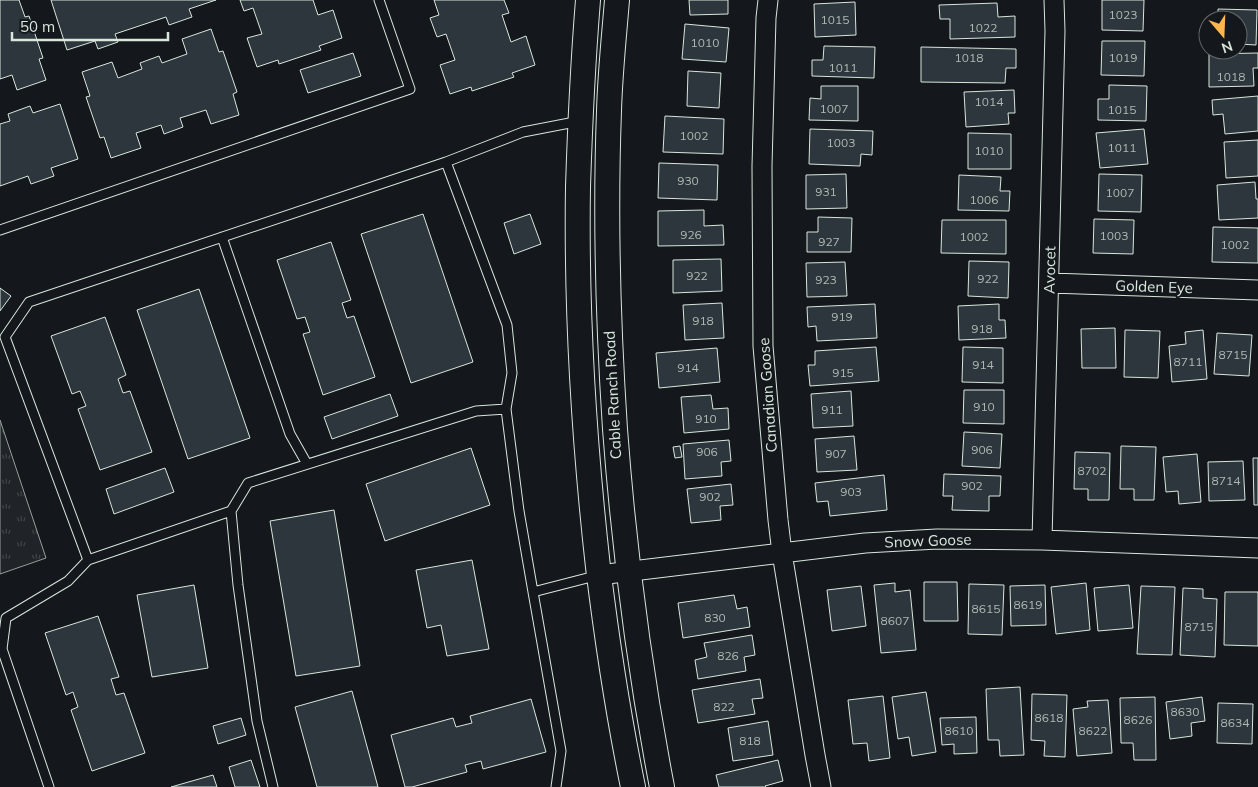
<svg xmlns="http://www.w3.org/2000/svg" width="1258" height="787" font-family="Mulish,sans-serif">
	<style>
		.grass { fill: url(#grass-tufts); stroke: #939e99 }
		.building { fill: #2c363c; stroke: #d8e6dc }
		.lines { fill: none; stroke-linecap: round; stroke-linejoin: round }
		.service-casing { stroke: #d8e6dc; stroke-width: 11 }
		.minor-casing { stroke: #d8e6dc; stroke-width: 21 }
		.tertiary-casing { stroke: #d8e6dc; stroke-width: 26 }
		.service { stroke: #14181c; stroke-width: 9 }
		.minor { stroke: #14181c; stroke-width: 19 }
		.tertiary { stroke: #14181c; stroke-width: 24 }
		.labels { text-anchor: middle; stroke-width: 4; stroke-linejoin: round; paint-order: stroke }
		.number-label { font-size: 12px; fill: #adbab4 }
		.street-label { font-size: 15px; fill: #d8e6dc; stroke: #14181c }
	</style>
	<defs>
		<pattern id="grass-tufts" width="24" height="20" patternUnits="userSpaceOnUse" patternTransform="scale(1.25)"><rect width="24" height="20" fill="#202428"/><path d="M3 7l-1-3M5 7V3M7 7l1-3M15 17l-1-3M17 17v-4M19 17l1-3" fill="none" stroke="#404447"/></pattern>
	</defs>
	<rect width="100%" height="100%" fill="#14181c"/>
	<path class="grass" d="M0,420l46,138 -46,16z"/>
	<path class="building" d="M0,0h19l6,17 4,-1 14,42 -4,1 7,21 -29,10 -5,-15 -12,4z
		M51,0h165l-27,9 3,8 -23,8 -3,-8 -51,17 3,8 -20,7 -3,-8 -28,9z
		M240,0h73l5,15 15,-5 9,28 -23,8 2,4 -42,14 -1,-4 -21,7 -10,-29 15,-4 -9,-26 -9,3z
		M434,0h70l5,13 -7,2 9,27 15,-6 9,29 -23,8 2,4 -42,14 -1,-4 -21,7 -10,-29 15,-5 -9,-26 -9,3 -7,-19 9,-3z
		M689,0h39v14l-38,1z
		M1102,0h42l-1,31 -41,-1z
		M855,2l1,33 -41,2 -1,-33z
		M997,3l1,14 17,-1v21l-65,2v-20h-10l-1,-14z
		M1218,9l39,1 -1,35 -18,-1v-24h-20z
		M685,24l44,4 -3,34 -44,-3z
		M211,29l8,23 4,-1 14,41 -4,2 6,21 -28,9 -5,-14 -26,8 3,9 -19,7 -3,-9 -25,8 5,15 -30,10 -7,-21 -4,1 -14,-41 4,-1 -8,-24 30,-10 6,16 24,-9 -2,-6 19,-7 3,7 25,-9 -5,-15z
		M1102,41h43l-1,35 -43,-1z
		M824,46l51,1 -1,31 -62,-2v-16h11z
		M921,47l95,2v19h-10l-1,15 -84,-1z
		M353,53l8,23 -53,17 -8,-23z
		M1258,53v15h-5l1,18 -45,1v-33z
		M688,71l33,2 -2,35 -32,-2z
		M1109,85l38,1 -1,35 -48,-1v-21h11z
		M821,86h37v35l-49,-1 1,-22 11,1z
		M1014,90l1,23h-7l1,11 -43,3 -2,-35z
		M1258,96v35l-33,3 -2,-20 -10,1 -1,-15z
		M60,104l18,55 -27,9 3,8 -23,8 -3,-8 -28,10v-62l10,-3 -2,-7 22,-8 3,7z
		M665,116l59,3 -1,35 -60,-2z
		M810,129l63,2 -1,24 -11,-1 -1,12 -51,-2z
		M1144,129l4,35 -48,4 -4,-35z
		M968,133l43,1v35h-43z
		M1258,140v36l-32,2 -2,-36z
		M659,163l59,2 -1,35 -59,-2z
		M846,174l1,34 -41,1v-34z
		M1099,174l43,1 -1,37 -43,-1z
		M959,175l42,2 -1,14h10l-1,20 -51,-1z
		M1255,182l1,17h2v19l-39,2 -2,-35z
		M704,210v16l19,-1 1,20 -66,1v-35z
		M423,214l50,148 -62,21 -50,-149z
		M530,214l11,30 -27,10 -10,-31z
		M818,217l34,1 -1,34h-44v-20h11z
		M1094,219l40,1 -1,34 -40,-1z
		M942,220h64v34l-65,-1z
		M1213,227l45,1v35l-46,-1z
		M331,242l20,58 -9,3 5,15 7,-2 21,61 -52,18 -20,-61 7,-2 -5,-15 -8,2 -20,-59z
		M721,259l1,32 -49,2v-33z
		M969,261l40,1 -1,36 -40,-2z
		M845,262l2,34 -40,1 -1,-34z
		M0,288l11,8 -11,15z
		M199,289l51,149 -62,21 -51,-149z
		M722,303l2,35 -39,2 -2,-35z
		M875,304l2,34 -60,3 -1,-15 -8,1 -1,-20z
		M999,304v16h6l1,18 -47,2 -1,-34z
		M105,317l21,58 -8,4 5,14 7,-2 22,61 -52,18 -22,-61 8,-3 -6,-15 -8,3 -21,-58z
		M1115,328l1,40h-34l-1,-39z
		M1125,330l35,1 -2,47 -34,-1z
		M1203,330l4,49 -35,3 -3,-36 17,-2 -1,-12z
		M1217,333l35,2 -3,41 -35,-2z
		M876,347l3,34 -69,5 -2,-21h7v-14z
		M963,347l40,1v35l-41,-1z
		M717,348l3,34 -61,6 -3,-35z
		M964,390h40v34l-41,-1z
		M851,391l2,35 -40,2 -2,-34z
		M390,394l8,22 -66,23 -8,-22z
		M711,395l2,14 15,-1 1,21 -45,4 -3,-36z
		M964,432l38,2 -2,34 -38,-2z
		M854,436l3,34 -40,2 -2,-33z
		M729,440l2,21 -10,1 1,14 -37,3 -2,-35z
		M680,446l2,11 -7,1 -2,-11z
		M1121,446l35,1 -2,53h-20v-11h-14z
		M471,448l19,57 -105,36 -19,-57z
		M1075,452l35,1 -1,47h-21v-11h-14z
		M1197,454l4,48 -22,2 -1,-13 -12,1 -3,-35z
		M1253,458h5v47h-4z
		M1243,461l2,39 -36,1 -1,-39z
		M165,468l9,24 -60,22 -8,-25z
		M944,474l57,2 -1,20h-11v15l-37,-1 1,-14h-10z
		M884,475l3,35 -57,6 -2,-15 -11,1 -2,-19z
		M731,484l2,21 -13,1 1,14 -30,3 -4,-34z
		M334,510l26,156 -64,10 -26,-155z
		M472,560l17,89 -42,7 -6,-31 -14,3 -11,-58z
		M924,582h33l1,39h-34z
		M895,583v9l15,-2 6,60 -35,3 -7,-68z
		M1086,583l4,47 -34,4 -5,-47z
		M969,584l35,1 -2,50 -34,-1z
		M194,585l14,83 -56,9 -15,-82z
		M1045,585l1,40 -35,1 -1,-40z
		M1129,585l4,43 -35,3 -4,-43z
		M861,586l5,40 -34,5 -5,-41z
		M1141,586l34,1 -3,68 -35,-1z
		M1183,588l20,1v9l14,1 -2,58 -35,-2z
		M1225,592h33v54l-34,-1z
		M734,595l3,14 10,-2 3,20 -67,11 -5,-35z
		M98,616l21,61 -8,2 5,16 8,-2 21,60 -53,18 -21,-61 7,-3 -5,-15 -7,3 -21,-62z
		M752,635l3,20 -11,2 2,14 -48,8 -3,-19 12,-3 -3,-14z
		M760,679l3,19 -11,1 3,15 -57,9 -6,-33z
		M1020,687l4,68 -24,1 -1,-16h-11l-2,-51z
		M352,691l26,96h-61l-22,-80z
		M926,692l10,60 -24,4 -3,-19 -11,2 -6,-42z
		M1032,694l35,1 -2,62 -21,-1 1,-15 -14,-1z
		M883,696l7,62 -21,3 -2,-18 -14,1 -5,-44z
		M1155,697l1,63h-22l-1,-17h-12l-1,-45z
		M1202,697l3,24 -14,2 1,13 -22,3 -4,-37z
		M531,699l15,53 -63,17 -2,-8 -16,4 2,7 -55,15h-7l-14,-52 62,-17 3,9 16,-4 -2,-7z
		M1108,700l4,53 -35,3 -4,-47 15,-2 -1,-6z
		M1218,703l35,1 -1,40 -35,-1z
		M976,717l1,36 -23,1v-10l-12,1 -2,-27z
		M241,718l5,17 -28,9 -5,-18z
		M768,721l5,34 -40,6 -5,-33z
		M251,760l9,27h-25l-6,-20z
		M778,760l5,21 -18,5 1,1h-47l-3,-12z
		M213,775l4,12h-46z"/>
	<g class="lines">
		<defs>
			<path id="service" d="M446,162l77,-30 57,-11
				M0,230l410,-141 -31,-89
				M222,237l68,197 17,30
				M231,511l17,-28 228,-72 30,-2
				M88,560l-83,-223 24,-35 417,-140 61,163 5,48 -6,36 13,102 14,81
				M49,787l-47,-138 4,-31 62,-37 20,-21 143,-49 7,74 19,136 16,66
				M556,787l5,-36 -28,-159 66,-17"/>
			<path id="minor" d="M768,0l-2,18 -4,148 1,180 15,174 4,33 33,202 6,32
				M1050,283l208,7
				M1042,540l13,-509 -1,-31
				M599,575l266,-32 72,-4 105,1 216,8"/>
			<path id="tertiary" d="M588,0c-5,62 -8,124 -10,187 -2,127 6,254 20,380 9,74 20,147 35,220
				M617,0c-3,37 -7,74 -8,111 -4,106 -1,212 6,318 9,120 24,239 47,358"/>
		</defs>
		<use href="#service" class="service-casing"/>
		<use href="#minor" class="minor-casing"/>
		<use href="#tertiary" class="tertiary-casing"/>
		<use href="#service" class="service"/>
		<use href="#minor" class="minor"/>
		<use href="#tertiary" class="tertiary"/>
	</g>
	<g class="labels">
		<g class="number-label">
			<text x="1123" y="19">1023</text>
			<text x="835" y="24">1015</text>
			<text x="983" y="32">1022</text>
			<text x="705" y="47">1010</text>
			<text x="969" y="62">1018</text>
			<text x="1123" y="62">1019</text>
			<text x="843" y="72">1011</text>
			<text x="1231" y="81">1018</text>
			<text x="989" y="106">1014</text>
			<text x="834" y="113">1007</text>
			<text x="1122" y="114">1015</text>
			<text x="694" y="140">1002</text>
			<text x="841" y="147">1003</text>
			<text x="1122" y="152">1011</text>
			<text x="989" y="155">1010</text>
			<text x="688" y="185">930</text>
			<text x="826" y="196">931</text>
			<text x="1120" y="197">1007</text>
			<text x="984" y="204">1006</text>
			<text x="691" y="239">926</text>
			<text x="1114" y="240">1003</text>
			<text x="974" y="241">1002</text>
			<text x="829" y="246">927</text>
			<text x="1235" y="249">1002</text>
			<text x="697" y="280">922</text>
			<text x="988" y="283">922</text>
			<text x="826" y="284">923</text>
			<text x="842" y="321">919</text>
			<text x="703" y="325">918</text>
			<text x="982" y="333">918</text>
			<text x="1233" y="359">8715</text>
			<text x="1188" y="366">8711</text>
			<text x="983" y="369">914</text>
			<text x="688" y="372">914</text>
			<text x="843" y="377">915</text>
			<text x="984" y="411">910</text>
			<text x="832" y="414">911</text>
			<text x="706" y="423">910</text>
			<text x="982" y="454">906</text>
			<text x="707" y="456">906</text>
			<text x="836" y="458">907</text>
			<text x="1092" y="475">8702</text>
			<text x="1226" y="485">8714</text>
			<text x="972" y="490">902</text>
			<text x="851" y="496">903</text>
			<text x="710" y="501">902</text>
			<text x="1028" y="609">8619</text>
			<text x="986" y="613">8615</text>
			<text x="715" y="622">830</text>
			<text x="895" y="625">8607</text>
			<text x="1199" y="631">8715</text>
			<text x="728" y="660">826</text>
			<text x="724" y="711">822</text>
			<text x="1185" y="716">8630</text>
			<text x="1049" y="722">8618</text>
			<text x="1138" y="724">8626</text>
			<text x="1235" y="727">8634</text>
			<text x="959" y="735">8610</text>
			<text x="1093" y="735">8622</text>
			<text x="750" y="745">818</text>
		</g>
		<g class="street-label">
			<text transform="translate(1050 270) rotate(-89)" y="5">Avocet</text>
			<text transform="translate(1154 287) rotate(2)" y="5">Golden Eye</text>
			<text transform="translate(613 395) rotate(-93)" y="5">Cable Ranch Road</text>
			<text transform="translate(768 395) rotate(-94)" y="5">Canadian Goose</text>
			<text transform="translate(928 541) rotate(-2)" y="5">Snow Goose</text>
		</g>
	</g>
	<g transform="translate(1223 35) rotate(161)"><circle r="24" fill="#14181c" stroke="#626a69"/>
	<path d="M0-4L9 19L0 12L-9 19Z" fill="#ffb74d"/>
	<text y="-8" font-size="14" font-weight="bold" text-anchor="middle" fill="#d8e6dc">N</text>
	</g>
	<path d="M12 32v8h156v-8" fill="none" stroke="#d8e6dc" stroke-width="2.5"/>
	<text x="20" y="32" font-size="15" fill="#d8e6dc" stroke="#14181c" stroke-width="4" paint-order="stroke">50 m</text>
</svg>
